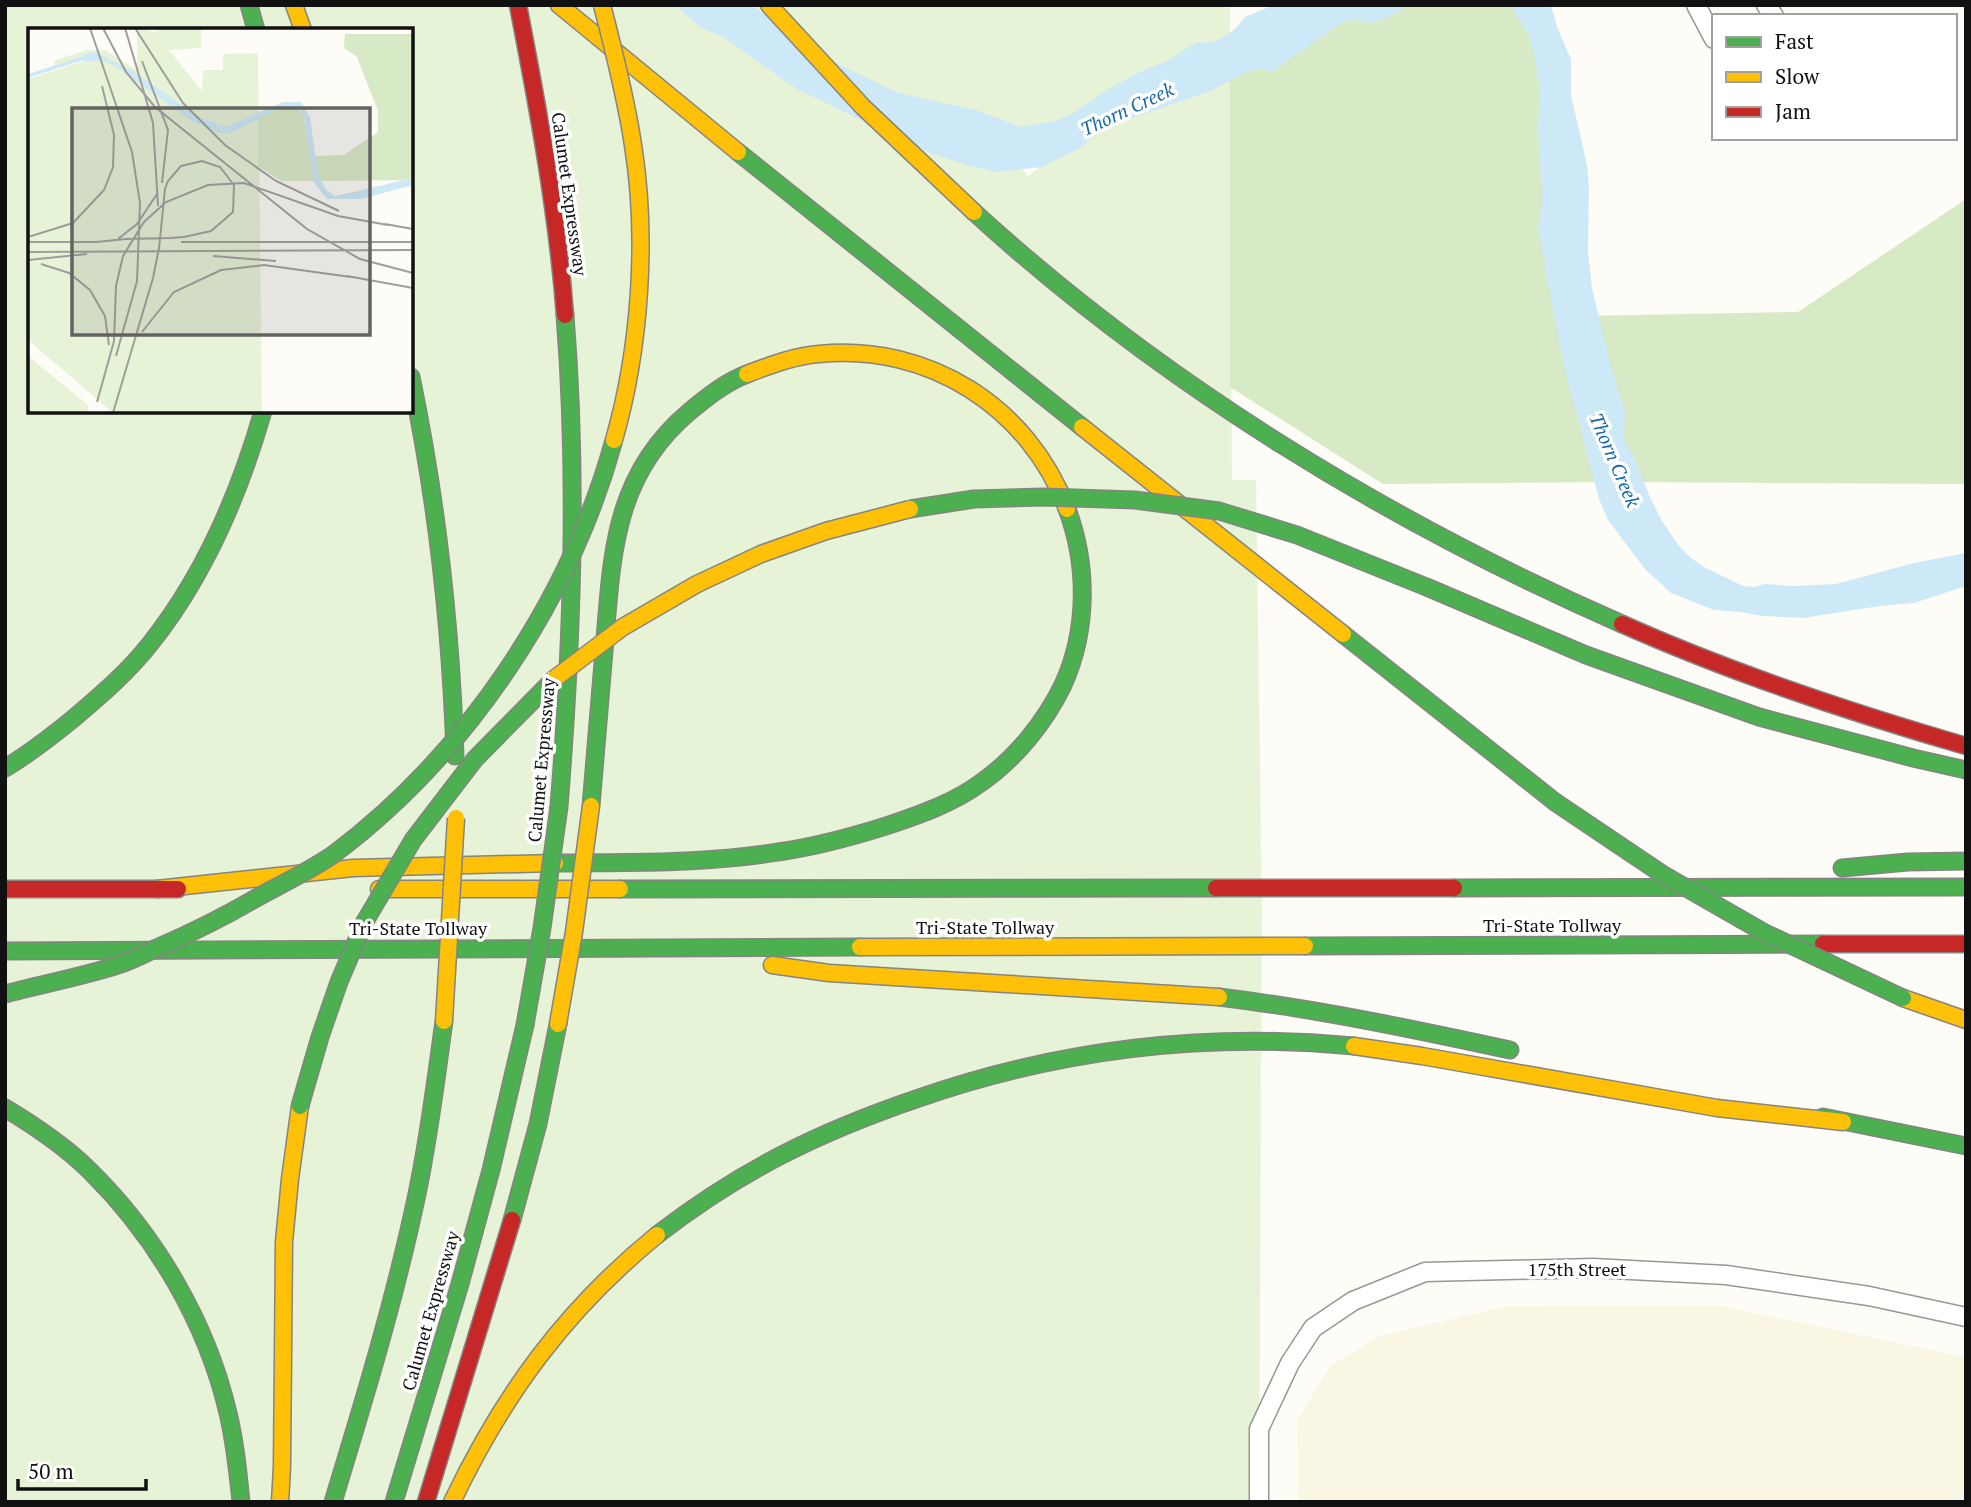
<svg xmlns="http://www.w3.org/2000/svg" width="1971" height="1507" font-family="'PT Serif',serif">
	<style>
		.farmland { fill: #f9f7e4 }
		.green { fill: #e7f3d7; fill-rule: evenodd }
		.forest { fill: #d8eac5 }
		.water { fill: #cde8f7 }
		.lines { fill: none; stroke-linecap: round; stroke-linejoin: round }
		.street-casing { stroke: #979795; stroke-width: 21 }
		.fast-casing { stroke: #858482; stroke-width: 19 }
		.slow-casing { stroke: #858482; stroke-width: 19 }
		.jam-casing { stroke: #858482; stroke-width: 19 }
		.street { stroke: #fffffe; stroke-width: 18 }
		.fast { stroke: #4caf50; stroke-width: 16 }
		.slow { stroke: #ffc107; stroke-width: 16 }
		.jam { stroke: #c62828; stroke-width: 16 }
		.fast-bridge-casing { stroke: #858482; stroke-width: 19; stroke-linecap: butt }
		.slow-bridge-casing { stroke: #858482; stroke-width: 19; stroke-linecap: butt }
		.fast-bridge { stroke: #4caf50; stroke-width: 16 }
		.slow-bridge { stroke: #ffc107; stroke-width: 16 }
		.labels { text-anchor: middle; stroke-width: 7; stroke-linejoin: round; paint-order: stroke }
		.street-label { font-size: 18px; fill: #111; stroke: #fff }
		.water-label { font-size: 19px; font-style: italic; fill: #1768a6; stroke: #fff }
		.inset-river { fill: none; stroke: #cde8f7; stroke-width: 3.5 }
		.inset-road { fill: none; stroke: #9f9e9b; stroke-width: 2 }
		.view { fill: #646362; fill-opacity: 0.15; stroke: #646362; stroke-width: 3.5 }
		.inset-edge { fill: none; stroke: #111; stroke-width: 3.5 }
	</style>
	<rect width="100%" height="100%" fill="#fdfcf7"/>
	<path class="farmland" d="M1717,1305l249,52v145h-668l-1,-81 33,-55 49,-30 129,-30z"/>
	<path class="green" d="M5,5h1225v58l-208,73 -41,-15 47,55 77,-58 125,-49 2,411h24l6,426 -3,596h-1254zM30,30h381v381h-381z"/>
	<path class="forest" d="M1376,5h134c19,23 29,55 30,84 1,13 -2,27 -2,40l66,353 -221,2 -153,-97v-318z
		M1966,199v285l-342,-2 -47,-166 221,-4z"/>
	<path class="water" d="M675,5h76l87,59 60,29 78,17 45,17 31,-5 18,-7 38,-26 34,-18 25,-10 30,-19 9,1 8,-1 12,-6 10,-8 9,-11 29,-12h135l-22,13 -15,5 -18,-3 -13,3 -68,48 -17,-2 -10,3 -35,19 -85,29 -24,11 -22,17 -38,19 -45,5 -31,-7 -41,-14 -130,-63 -73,-52 -21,-8z
		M1510,5h40l3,7 4,15 14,32v36l16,70 2,22 -1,65 4,36 18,75 15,49 -1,28 10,17 15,38 13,26 17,25 12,12 13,9 39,19 11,1 11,-3 29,2 42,-2 78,-21 52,-10v33l-52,17 -34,3 -77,12 -40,-2 -23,-4 -26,-2 -43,-17 -26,-24 -37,-49 -9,-21 -36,-136 -25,-134 4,-28 -4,-72 2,-39 -5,-31 -7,-25z"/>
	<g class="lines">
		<defs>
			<path id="street" d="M1696,5l18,34
				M1766,5l8,11
				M1259,1502v-73l31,-66 23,-35 40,-27 72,-29 168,-4 133,7 143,21 97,21"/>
			<path id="fast" d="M249,5l7,25
				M738,152l344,275
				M974,212c188,172 415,310 648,412
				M411,377c26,125 40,251 44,379
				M1429,588l157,67 173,62 154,41 53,12
				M1343,634l212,168
				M5,768c24,-14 47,-32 69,-50 27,-23 54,-46 76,-74 55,-69 89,-149 113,-233
				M591,806c4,-52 9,-103 13,-155 8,-93 8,-174 85,-239 18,-15 37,-30 58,-38
				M559,807c13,-164 19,-328 6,-492
				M555,863c74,-1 150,1 223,-11 36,-5 73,-15 108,-26 33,-11 68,-23 96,-44 34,-24 63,-60 81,-97 25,-55 25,-120 4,-176
				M1842,868l66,-6 58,-1
				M1454,888l512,-1
				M620,889l596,-1
				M1305,946l518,-2
				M5,951l855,-4
				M1219,997c98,12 194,32 291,53
				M5,1108c30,18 60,38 85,63 66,65 117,152 138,242 7,29 10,59 13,89
				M1823,1117l143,29
				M512,1220l26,-96 20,-100
				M657,1235c84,-65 162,-103 262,-137 141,-49 287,-66 435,-52
				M333,1502c31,-102 62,-203 84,-308 12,-57 19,-115 27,-173
				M394,1502l66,-218 31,-114 34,-145"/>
			<path id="slow" d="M294,5l9,25
				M559,5l179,147
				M769,5l94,102 111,105
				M747,374c24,-9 47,-18 72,-20 109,-11 210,53 248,155
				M1082,427l261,207
				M157,889l196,-21 202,-5
				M379,889h241
				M860,947l445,-1
				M772,965l57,8 390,24
				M1903,998l63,22
				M1354,1046l68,10 295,52 126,14
				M280,1502l2,-35 2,-225 6,-63 10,-73
				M452,1502c51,-107 113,-192 205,-267"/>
			<path id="jam" d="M518,5c20,103 39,206 47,310
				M1622,624c112,50 227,88 344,122
				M1216,888h238
				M5,889h173
				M1823,944h143
				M426,1502l86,-282"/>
		</defs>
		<use href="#street" class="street-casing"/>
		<use href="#fast" class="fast-casing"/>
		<use href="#slow" class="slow-casing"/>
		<use href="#jam" class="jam-casing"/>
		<use href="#street" class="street"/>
		<use href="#fast" class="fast"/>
		<use href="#slow" class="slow"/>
		<use href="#jam" class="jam"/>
		<defs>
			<path id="fast-bridge" d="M910,509l64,-10 70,-2 91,3 84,11 78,24 132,53
				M1555,802l107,72 103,59 138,65
				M5,994c37,-10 76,-17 113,-29 13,-4 26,-11 39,-17 32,-14 63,-29 94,-47 26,-15 59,-30 83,-47 133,-100 236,-254 280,-414
				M525,1025l17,-97 17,-121
				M300,1106l20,-69 19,-55 25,-59 49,-83 62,-81 79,-80"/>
			<path id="slow-bridge" d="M602,5c12,46 24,93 31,140 15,94 7,204 -19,295
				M554,679l69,-52 74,-43 64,-30 65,-23 84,-22
				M444,1021l12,-203
				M558,1024l16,-92 17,-126"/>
		</defs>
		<use href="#fast-bridge" class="fast-bridge-casing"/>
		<use href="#slow-bridge" class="slow-bridge-casing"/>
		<use href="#fast-bridge" class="fast-bridge"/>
		<use href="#slow-bridge" class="slow-bridge"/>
	</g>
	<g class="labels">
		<g class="street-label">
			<text transform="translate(569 194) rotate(82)" y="6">Calumet Expressway</text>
			<text transform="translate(542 760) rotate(-85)" y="6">Calumet Expressway</text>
			<text x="1552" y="932">Tri-State Tollway</text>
			<text x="985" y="934">Tri-State Tollway</text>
			<text x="418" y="935">Tri-State Tollway</text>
			<text x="1577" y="1276">175th Street</text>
			<text transform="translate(431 1311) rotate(-74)" y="6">Calumet Expressway</text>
		</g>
		<g class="water-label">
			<text transform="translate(1127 109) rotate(-25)" y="7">Thorn Creek</text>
			<text transform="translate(1615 460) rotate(67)" y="7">Thorn Creek</text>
		</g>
	</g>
	<g transform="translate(28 28)">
		<rect width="385" height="385" fill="#fdfcf7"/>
		<path d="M109,0l18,4 3,-4h43v20l-32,2 33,41 1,-21h20v-16l35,-1 4,360h-149l-85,-73v-261l63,-20 21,2 -17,-7 -41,12v-5l32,-11h19l32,20zM0,328l61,50 -2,7h-59z" fill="#e7f3d7"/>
		<path d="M317,6h68v146l-95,1 -8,-25 34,-1 34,-23v-21l-21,-54 -13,-9zM263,76l12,9 12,68h-34l-23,-15v-48z" fill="#d8eac5"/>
		<path d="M67,24l38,19 66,46 27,10 57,-25h18l9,15 8,57 8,16 10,6 77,-18v7l-52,14h-34l-13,-16 -10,-66 -6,-11 -23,5 -45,22h-12l-26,-12 -77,-55 -14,-6 -17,2 -2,-7z" fill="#cde8f7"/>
		<path class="inset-river" d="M0,48l56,-18"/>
		<path class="inset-road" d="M62,0l42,124 8,51 -3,78 -21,75M75,0l23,44 29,35 152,122 53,30 53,14M97,0l28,95 5,83M107,0l48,75 42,42 51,36 63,30M114,33l26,69 -6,53M357,196l28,5M0,209l45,-14 31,-33 9,-23 1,-32 -12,-49M90,211l19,-15 20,-30M0,214h71M68,214l30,-3 44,-1 14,-1 27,-6 22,-19 1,-27 -14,-18 -18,-6 -21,5 -13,15 -3,8 -4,40 -2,19 -6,30 -40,135M153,214h232M0,224l385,-2M185,228l63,5M0,232l59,-6M13,236l28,9 21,17 15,26 4,29M319,248l66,12M114,304l32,-40 47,-22 43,-5 87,12M69,374l17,-61 2,-55 7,-30 21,-34 22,-20 42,-17 36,-2 94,33 50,9"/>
		<path class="view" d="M44,80h298v227h-298z"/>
		<rect width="385" height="385" class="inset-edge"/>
	</g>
	<rect width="1971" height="1507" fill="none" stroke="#111111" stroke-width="14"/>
	<rect x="1712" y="14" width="245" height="126" fill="#ffffff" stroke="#a0a0a0" stroke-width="2"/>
	<rect x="1726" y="37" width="35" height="10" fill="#4caf50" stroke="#a0a0a0" stroke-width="2"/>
	<text x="1775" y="49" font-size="21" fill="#111111">Fast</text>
	<rect x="1726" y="72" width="35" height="10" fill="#ffc107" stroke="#a0a0a0" stroke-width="2"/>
	<text x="1775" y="84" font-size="21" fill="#111111">Slow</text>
	<rect x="1726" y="107" width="35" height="10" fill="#c62828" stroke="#a0a0a0" stroke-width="2"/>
	<text x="1775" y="119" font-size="21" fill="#111111">Jam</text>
	<path d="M18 1479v10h128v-10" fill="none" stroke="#111111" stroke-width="3.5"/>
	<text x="28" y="1479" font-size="21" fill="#111111" stroke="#ffffff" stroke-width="5" paint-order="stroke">50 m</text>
</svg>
